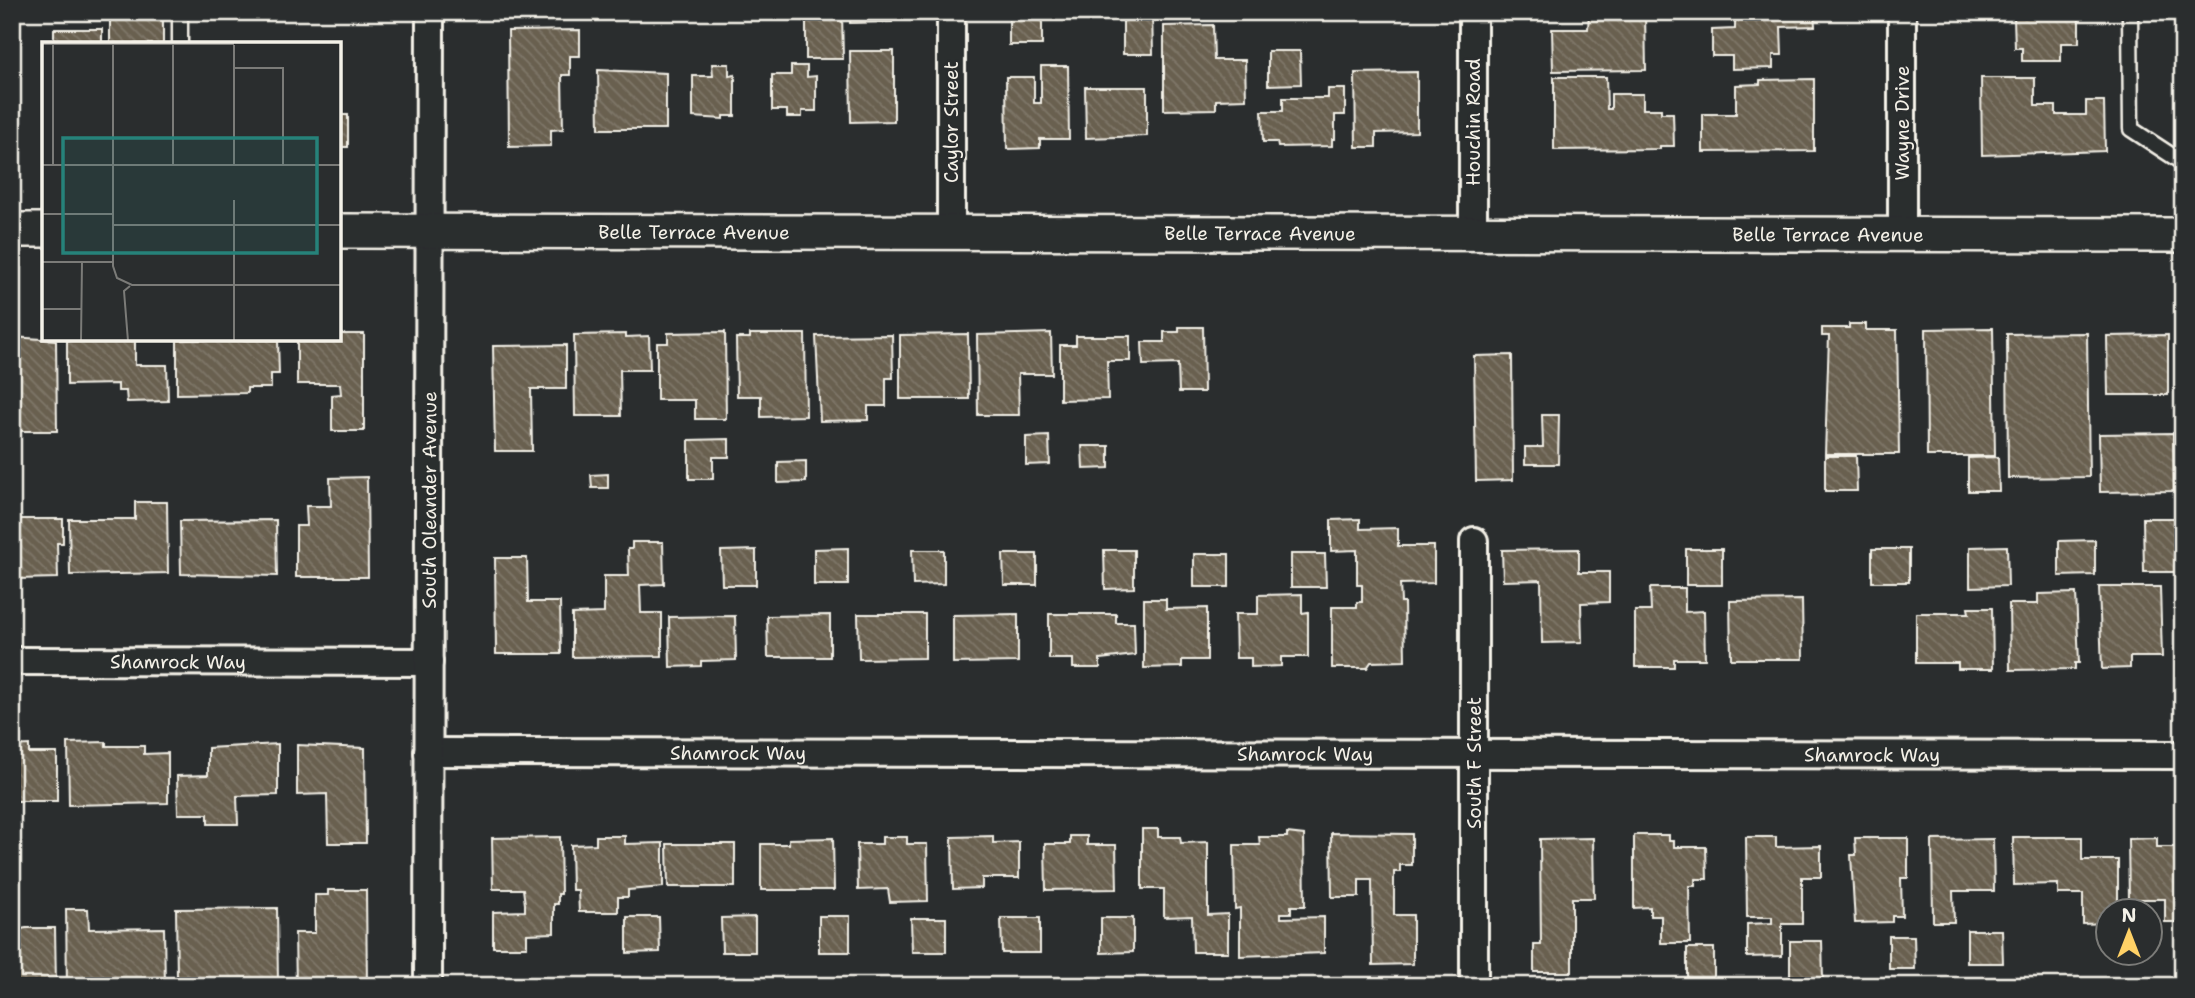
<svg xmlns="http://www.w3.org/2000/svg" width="2195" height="998" font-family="'Shantell Sans',sans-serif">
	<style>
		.building { fill: url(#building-back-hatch); stroke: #f4f1e8; stroke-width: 2 }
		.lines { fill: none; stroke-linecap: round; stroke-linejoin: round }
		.service-casing { stroke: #f4f1e8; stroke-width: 19 }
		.minor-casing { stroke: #f4f1e8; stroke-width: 32 }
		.tertiary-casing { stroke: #f4f1e8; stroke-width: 38 }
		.service { stroke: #2a2d2e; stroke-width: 14 }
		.minor { stroke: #2a2d2e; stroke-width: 26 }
		.tertiary { stroke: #2a2d2e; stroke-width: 33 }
		.labels { text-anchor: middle; stroke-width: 5; stroke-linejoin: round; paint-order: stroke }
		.street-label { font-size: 19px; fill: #f4f1e8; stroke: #2a2d2e }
		.inset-road { fill: none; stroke: #7b7b78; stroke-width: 2 }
		.view { fill: #26827a; fill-opacity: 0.15; stroke: #26827a; stroke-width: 3.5 }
		.inset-edge { fill: none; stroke: #f4f1e8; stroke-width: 3.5 }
	</style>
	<defs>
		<pattern id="building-back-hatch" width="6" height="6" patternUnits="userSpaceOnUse" patternTransform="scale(1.75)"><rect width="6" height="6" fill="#696050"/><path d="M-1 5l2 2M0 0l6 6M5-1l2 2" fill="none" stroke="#7f7769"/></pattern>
	</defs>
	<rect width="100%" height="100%" fill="#2a2d2e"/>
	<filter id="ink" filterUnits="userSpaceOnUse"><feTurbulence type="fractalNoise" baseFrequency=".0143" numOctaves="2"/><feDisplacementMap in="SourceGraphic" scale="14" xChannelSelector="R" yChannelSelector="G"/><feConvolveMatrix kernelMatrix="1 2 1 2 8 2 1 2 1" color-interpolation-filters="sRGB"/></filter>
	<g filter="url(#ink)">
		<path class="building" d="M110,12h53v32h-53z
			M510,12h63v6h-63z
			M806,12h36l1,47h-37z
			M850,12h42v10l-42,1z
			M1123,12h29l1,42h-30z
			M1589,12h56l1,58 -93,1 -1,-42h36z
			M1735,12h79l1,14 -34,1 1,28h-9v13l-41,1v-13h-20v-26l23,-1z
			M1983,12h79v6h17v25h-18v18h-39v-13h-7l-1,-30 -31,1z
			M1042,16v29h-33v-28z
			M1213,25l1,35h31l1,39 -30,1v9l-52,1v-84z
			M54,29h48v15h-48z
			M580,30v26h-10v19h-8l1,54 -12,1v16l-42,1 -1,-116z
			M850,51h44v70l-43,1z
			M1268,51h32l1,33 -33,1z
			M712,64h17v12l6,-1v41h-12v3l-30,-2v-41h20z
			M791,66h16v11l9,-1v35h-14v6h-15v-7h-15v-35h19z
			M1041,66h27l1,73h-29v9l-33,1 -1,-72h28v26h7z
			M598,70l68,3v56h-67z
			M1417,72v60l-41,1v14h-20l-1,-74z
			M1554,77h52l1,32h4v-15h32v15h18v4h12l1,33h-14v3l-106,1z
			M1981,78h54v28h21v9h30v-14h18l1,50 -123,4z
			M1814,79v72l-111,1v-38h33v-29l24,-1v-4z
			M1085,87h62v49l-61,2z
			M1328,89h17v26h-10v24h-3v7l-54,1 -1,-5h-14l-1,-31h21v-13h45z
			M340,115h8v32h-8z
			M1849,324h17v6h31l2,124h-74l4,-118h-7v-8h27z
			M1179,327h24l1,65h-25l-1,-28 -35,1 -1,-23h22v-10h15z
			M1993,328l2,128h-68l-1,-127z
			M725,332l1,87h-31v-19h-38v-57h11v-10z
			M1051,333l1,41h-34l1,41h-41l-1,-80z
			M2087,333l2,144 -81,1 -1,-144z
			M340,334h24v97h-32v-36l9,-1 -1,-10h-43v-44h43z
			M626,334v3l23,-1 1,34h-30l1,46h-46l-1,-81z
			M750,334h55l1,82 -45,1v-21h-24l-1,-58h14z
			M968,334l1,65h-69v-64z
			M892,335l1,43h-7v28h-18v14l-48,1 -4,-85z
			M2168,335v60h-60l-1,-59z
			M1076,336h54v25h-23l1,38 -48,1v-55h16z
			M12,337l44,3 1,91h-37v-35h-8z
			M67,340h68v25h32l1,36 -41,1 -1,-11h-8v-7l-51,1z
			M177,340h101l1,34h-8v14h-24v5l-70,1z
			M566,345v44h-35l1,62h-37l-2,-105z
			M1512,355l1,125 -37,1 -2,-125z
			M1542,415h17l-1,49h-33v-17h18z
			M2173,433l1,58 -74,1 -1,-58z
			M1049,436l1,28 -24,1v-28z
			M729,439v18h-16v22h-24v-39z
			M1082,446h27v22l-26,1z
			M1825,456h31l1,35h-32z
			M1998,457l1,34h-31v-33z
			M806,461v21l-28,1v-21z
			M608,474v14h-16l-1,-13z
			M367,477l1,100h-72v-51h11l-1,-20h25l-1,-28z
			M135,502h32l1,71 -98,2 -1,-56h66z
			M2143,518h37v54h-36z
			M12,519h51v24h-6l1,35 -41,1v-4h-5z
			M1360,519v10l38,-1v18h36v37l-34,1 1,18h3l1,59 -34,1 -4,6h-35v-61h25v-5h5v-17h-5v-35l-26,1v-31z
			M276,520l1,56 -96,-2 -1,-53z
			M2095,540v35l-36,1v-35z
			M632,542h31l1,42 -24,1 1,28h21v43l-90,1v-43l32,-1v-37h25l-1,-27h4z
			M2007,546l1,40 -38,1v-40z
			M848,548v37h-34v-36z
			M1579,549v23h30v30l-28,1 1,39 -40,1 -1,-63 -38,1 -1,-31z
			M1686,549h36v36h-36z
			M1872,549h37v33h-37z
			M756,550v35h-34l-1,-34z
			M912,550h32v34l-31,1z
			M1104,550h30v38l-29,1z
			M1003,554h34v31h-33z
			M1194,554h35v33h-35z
			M1291,554h34l1,33h-35z
			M495,558h32l1,44h32l1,52h-65z
			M2099,587h61l2,70h-32v11l-28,1z
			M1650,588h35v24l19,-1 1,48h-31v8h-39v-56h16z
			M2076,593l3,70h-4v6l-65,1 -1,-66h29v-10z
			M1302,594v19l6,-1v45h-27v9l-30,1v-9h-15l-1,-44h23v-19z
			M1144,599h22v10l41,-1v52h-25v7l-38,1z
			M1802,600l1,59h-72l-1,-58z
			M1968,608h24l1,61h-35v-6h-42v-50h53z
			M858,614h67v44l-66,1z
			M1018,614v48l-65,1v-48z
			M1049,614h67v9h18l1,32 -35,4v9h-27v-9h-24z
			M830,615v42h-62l-1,-41z
			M735,616l1,44 -35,1v5l-31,1 -1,-50z
			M106,742v4h38v8l24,-1v50l-99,2 -1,-62z
			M278,744v51l-41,1 1,28h-30v-10h-30l-1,-38 31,-1v-27z
			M29,745v8h28v48h-45v-55z
			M297,745l68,3 1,95h-38l-1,-49 -30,1z
			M1142,829h16v8h22l1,6 27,-1v73l20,-1v38h-35l-1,-36 -28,1v-28h-22z
			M1287,833l17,2 1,71h-14v7h-10v5l43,-1v36l-84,3v-48l-5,1 -1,-64h26l-1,-8h28z
			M1331,833l81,1v31h-12v7h-6v43h19v49l-40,1 -1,-85h-13v17h-27z
			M1634,835h35v6h5v6h32l1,32h-12v7h-6l1,57h-29v-27h-11v-9l-16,1z
			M596,836h29v8l38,-1v44l-35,3v7h-10v15h-39l-1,-22h-6l-1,-45 25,-1z
			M993,836v7l26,-1v36h-37v10l-29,1 -1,-52z
			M1070,836h17v9h29l1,44 -71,1 -1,-46h25z
			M560,837l1,57h-3v10h-4v29l-27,1v13h-34v-35l32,-1v-7l-2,-15h-30l-1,-51z
			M882,837h25v7h20l1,57 -38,1 -2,-13 -30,1 -1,-46h25z
			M1746,837h30v10l45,-1v31h-19v47h-20v32l-35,1v-33l25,-1v-6h-25z
			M2013,837h69v23h36v51h-10v12l-25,1v-30h-25v-10l-44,1z
			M833,838l1,52h-73v-46h28v-5z
			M1593,838l1,60h-22v74h-38v-27h7l-1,-106z
			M1855,838h53v40h-7l1,38h-10v6l-37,1 -4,-68h5z
			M2157,838v9h19v10h7v65h-18v-23h-36l-1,-60z
			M1993,839l1,52h-41l1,31h-21l-1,-82z
			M667,844h68v43h-67z
			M328,890h38l1,95 -71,1 -1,-53h20v-38h13z
			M277,908l1,77 -78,1v-8h-23l-1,-69z
			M66,909h22l1,20 75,-1 1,58h-98z
			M819,916h31v36h-31z
			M627,917h32l1,35 -33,1z
			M755,917v35h-33l-1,-34z
			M911,918h35v34h-34z
			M1001,918h39v35h-38z
			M1101,918h32v34l-32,1z
			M26,928h29l1,57 -44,-1v-53z
			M1967,930h35l1,33h-36z
			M1889,936h25l1,33h-26z
			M1790,941h32l1,37 -33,1z
			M1687,948h27v34h-27z"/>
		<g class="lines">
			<defs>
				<path id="service" d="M2130,12l1,117 52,34
					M180,44v-32"/>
				<g id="minor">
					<path d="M1902,12v222"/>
					<path d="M951,232v-220"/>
					<path d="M1473,232v-220"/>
					<path id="s1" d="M12,661l417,1"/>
					<path id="s2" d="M428,752l1755,3"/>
					<path id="s3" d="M428,986l2,-974"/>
					<path d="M1474,986v-445"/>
				</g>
				<g id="tertiary">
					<path d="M12,230h32"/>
					<path id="s4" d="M340,231l1843,4"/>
				</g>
			</defs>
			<use href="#service" class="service-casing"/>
			<use href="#minor" class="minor-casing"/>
			<use href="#tertiary" class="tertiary-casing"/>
			<use href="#service" class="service"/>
			<use href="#minor" class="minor"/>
			<use href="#tertiary" class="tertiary"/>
		</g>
	</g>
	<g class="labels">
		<g class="street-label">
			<text transform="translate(951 122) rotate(-90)" y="7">Caylor Street</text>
			<text transform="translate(1473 122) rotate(-90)" y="7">Houchin Road</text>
			<text transform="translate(1902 123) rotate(-90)" y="7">Wayne Drive</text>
			<text dy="7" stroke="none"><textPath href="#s4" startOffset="354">Belle Terrace Avenue</textPath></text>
			<text dy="7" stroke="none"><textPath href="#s4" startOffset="920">Belle Terrace Avenue</textPath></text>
			<text dy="7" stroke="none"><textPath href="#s4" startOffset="1488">Belle Terrace Avenue</textPath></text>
			<text dy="7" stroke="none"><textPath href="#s3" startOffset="486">South Oleander Avenue</textPath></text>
			<text dy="7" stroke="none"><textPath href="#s1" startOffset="166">Shamrock Way</textPath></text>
			<text dy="7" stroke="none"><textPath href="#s2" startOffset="310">Shamrock Way</textPath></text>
			<text dy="7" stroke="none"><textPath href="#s2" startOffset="877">Shamrock Way</textPath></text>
			<text dy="7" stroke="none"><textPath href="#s2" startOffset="1444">Shamrock Way</textPath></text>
			<text transform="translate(1474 763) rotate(-90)" y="7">South F Street</text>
		</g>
	</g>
	<g transform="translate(42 42)">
		<rect width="299" height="299" fill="#2a2d2e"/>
		<path class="inset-road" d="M71,1v223l4,12 15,7h210M0,2h192M192,26h49v97M11,122v-120M131,122v-120M0,123h300M192,123v-120M0,172h71M71,183h229M0,220h71M0,267h39M39,299l1,-79M86,299l-4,-50 6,-5M192,299v-141"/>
		<path class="view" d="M21,96h254v115h-254z"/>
		<rect width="299" height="299" class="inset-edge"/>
	</g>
	<rect width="2195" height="998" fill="none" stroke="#2a2d2e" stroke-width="42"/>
	<rect x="21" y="21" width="2153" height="956" fill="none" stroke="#f4f1e8" stroke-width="2.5" filter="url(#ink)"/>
	<g transform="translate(2129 932)"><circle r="33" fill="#2a2d2e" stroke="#7b7b78" stroke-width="2"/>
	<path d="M0-5L12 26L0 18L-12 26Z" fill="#ffd166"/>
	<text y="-10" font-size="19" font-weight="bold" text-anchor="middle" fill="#f4f1e8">N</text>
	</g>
</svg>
